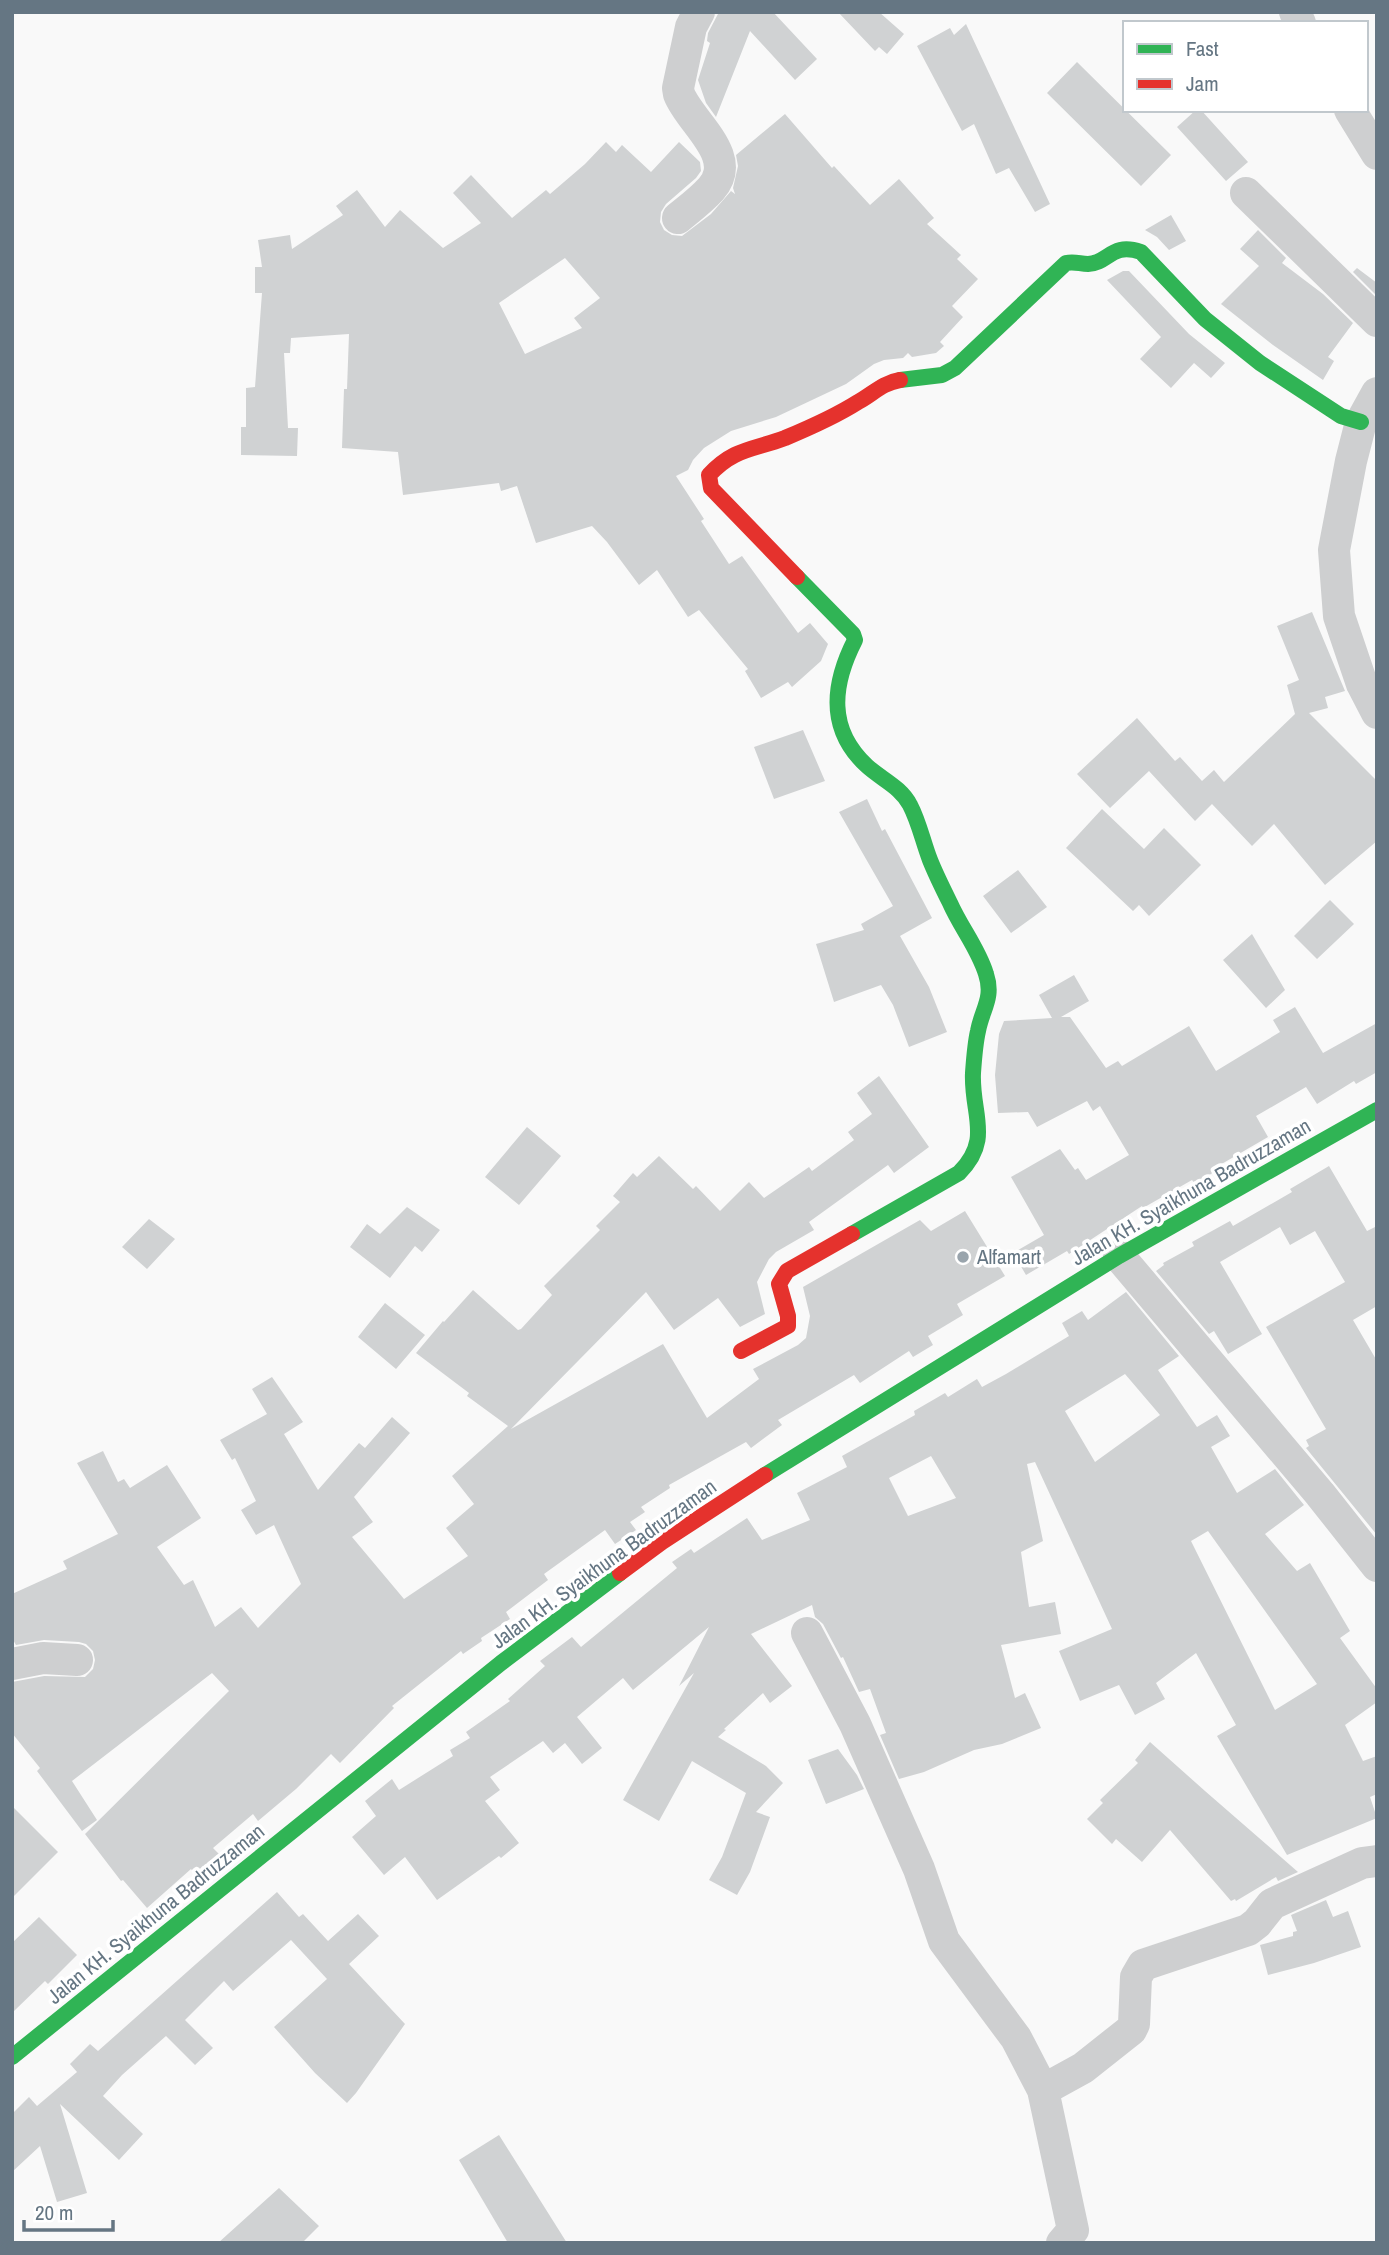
<svg xmlns="http://www.w3.org/2000/svg" width="1389" height="2255" font-family="'Archivo Narrow',sans-serif">
	<style>
		.building { fill: #d0d2d3; fill-rule: evenodd }
		.lines { fill: none; stroke-linecap: round; stroke-linejoin: round }
		.street { stroke: #cecfd0; stroke-width: 32 }
		.fast { stroke: #30b455; stroke-width: 16 }
		.jam { stroke: #e5322d; stroke-width: 16 }
		.poi-dot { fill: #99a4ac; stroke: #fff; stroke-width: 2.5 }
		.labels { text-anchor: middle; stroke-width: 7; stroke-linejoin: round; paint-order: stroke }
		.street-label { font-size: 21px; fill: #657683; stroke: #fff }
		.poi-label { font-size: 21px; fill: #657683; stroke: #fff; text-anchor: start }
	</style>
	<rect width="100%" height="100%" fill="#f9f9f9"/>
	<path class="building" d="M719,12h54l44,47 -22,21 -45,-49 -34,86 -10,-14 -8,-23 12,-37 -3,-2 1,-8z
		M838,12h41l25,22 -17,20 -8,-7 -4,4z
		M966,24l84,180 -15,8 -26,-44 -13,6 -22,-50 -12,7 -45,-85 33,-18 4,7z
		M1077,62l94,93 -30,31 -94,-93z
		M1196,110h5l47,52 -22,19 -49,-54z
		M785,114l47,54 2,-2 36,39 29,-26 35,39 -7,6 34,31 -4,4 21,20 -26,27 11,11 -23,25 4,4 -8,7 -24,4 -4,-4 -5,5 -19,2 -10,4 -28,20 -70,33 -45,14 -27,17 -11,12 -5,10 -12,6 28,43 -3,2 28,43 13,-8 56,77 12,-10 18,21 -7,17 -29,26 -4,-5 -27,16 -16,-27 3,-2 -49,-59 -11,7 -31,-47 -18,15 -32,-43 -15,-16 -56,17 -19,-57 -16,5 -2,-8 -96,12 -5,-43 -56,-4 2,-59h3l2,-55 -58,4 -1,15h-6l4,75h10l-1,28 -56,-1v-28h5v-39l9,-1 7,-94h-7v-26h7l-4,-27 32,-5 2,14 51,-34 -7,-9 21,-16 28,37 15,-17 43,38 38,-25 -28,-30 18,-18 41,43 34,-28 4,4 35,-30 21,-22 10,10 6,-7 29,27 28,-30 21,20 1,9 -5,7 -30,26 -5,8 -1,10 4,8 8,5 10,1 29,-22 20,-23 4,3 -2,-6 5,-22 -2,-11zM565,258l35,40 -26,20 8,10 -57,26 -26,-51z
		M1171,215l15,26 -17,9 -12,-13 -12,-7z
		M1258,230l28,28 -4,5 41,31 30,29 -25,34 6,4 -11,19 -50,-35 -52,-41 38,-38 -19,-17z
		M1357,268l20,15 -2,11 -22,-22z
		M1123,271h6l60,63 36,29 -14,15 -17,-15 -23,25 -31,-29 21,-22 -54,-57z
		M1312,612l33,79 -20,6 3,11 -19,5 68,68v60l-52,44 -51,-61 -22,22 -40,-42 -17,17 -46,-50 -39,37 -33,-34 60,-56 38,43 5,-4 22,24 12,-11 10,12 71,-68 -8,-29 12,-5 -22,-54z
		M803,730l22,51 -51,18 -20,-52z
		M867,799l15,32 3,-2 47,89 -32,18 29,51 18,45 -38,15 -16,-42 -12,-20 -47,17 -18,-58 48,-14 -3,-6 32,-18 -54,-94z
		M1102,809l42,40 20,-21 37,37 -52,51 -10,-11 -6,6 -67,-63z
		M1018,870l29,37 -36,26 -28,-37z
		M1330,900l24,24 -37,35 -23,-23z
		M1252,934l33,56 -19,18 -43,-48z
		M1074,975l15,26 -28,16h9l36,51 12,-7 4,5 67,-40 27,45 64,-39 -7,-12 22,-13 28,46 54,-30v49l-21,12 -2,-3 -37,23 -11,-17 -50,29 12,21 -55,32 1,3 -19,12 -3,-4 -49,28 -1,-2 -73,48 -2,-3 -41,24 -13,-22 31,-18 -33,-58 49,-28 15,21 3,-2 8,12 43,-25 -29,-49 -7,5 -6,-10 -50,26 -9,-15 -30,1 -3,-38 4,-41 5,-13 48,-3 -13,-23z
		M879,1076l50,71 -35,26 -6,-8 -79,57 5,8 -38,22 -7,7 -12,23 8,32 -25,13 -22,-29 -44,32 -28,-38 -135,137 152,-85 44,74 52,-39 -6,-10 45,-24 8,-7 4,-22 -7,-29 117,-67 11,11 34,-20 40,65 -48,28 6,11 -35,21 5,9 -20,12 -4,-6 -49,32 -6,-8 -76,45 4,5 -31,23 -5,-6 -77,43 1,3 -29,19 4,5 -15,10 6,8 -21,14 -10,-14 -61,44 4,6 -42,32 4,7 -29,19 1,3 -19,13 -2,-3 -69,55 2,2 -54,55 -9,-9 -35,35 -38,32 -5,-7 -40,34 7,7 -23,22 -6,-8 -44,39 -24,-28 -2,1 -36,-47 144,-143 -17,-18 -140,108 25,39 -15,11 -45,-60 3,-3 -28,-35v-51l32,-6 41,1 8,-8 2,-9 -2,-9 -7,-7 -7,-2 -35,-2 -28,5 -4,-7v-44l55,-25 -4,-8 55,-27 -41,-71 26,-12 15,31 6,-3 6,9 37,-23 34,53 -44,29 27,38 9,-5 22,47 26,-20 17,21 43,-44 -27,-59 -18,10 -15,-25 15,-9 -21,-43 -3,2 -12,-20 47,-26 -15,-25 20,-12 31,45 -19,12 34,56 41,-47 6,5 27,-31 18,16 -56,64 19,25 -21,15 52,62 64,-43 -22,-28 28,-24 -22,-28 56,-50 -41,-30 2,-3 -53,-40 27,-32 1,1 29,-32 45,40 3,-1 31,-34 -8,-9 56,-56 -4,-4 24,-24 -7,-6 20,-23 4,4 22,-21 34,33 3,-3 24,25 29,-29 15,16 45,-31 3,4 42,-31 -6,-8 24,-18 -15,-21z
		M527,1127l34,29 -42,49 -34,-28z
		M1329,1166l38,65 10,-5v80l-24,14 24,41v174l-71,-87 3,-2 -3,-6 20,-11 -60,-102 79,-45 -30,-51 -25,14 -10,-18 -60,35 42,72 -34,20 -14,-23 -5,3 -53,-63 8,-6 -1,-2 31,-17 -2,-4 38,-21 3,5 59,-34 -2,-3z
		M407,1207l33,23 -18,22 -7,-6 -25,32 -40,-31 17,-23 13,10z
		M149,1219l26,20 -28,30 -25,-22z
		M1126,1292l53,64 -21,14 39,57 20,-12 13,21 -19,11 26,46 38,-24 29,36 -39,29 32,37 13,-8 40,68 -10,7 37,51v13l-32,23 18,36 14,-5v38l-7,3 7,21 -90,37 -70,-119 19,-11 -40,-72 -40,30 9,16 -30,16 -16,-30 -39,16 -21,-50 53,-22 -77,-167 -8,2 16,77 -22,11 8,55 26,-5 6,32 -60,11 14,53 10,-5 16,35 -39,16 -28,6 -50,22 -25,7 -19,-44 6,-2 -16,-44 -11,3 -16,-35 -2,1 -18,-34 -8,-7 -3,-12 -61,29 41,52 -22,17 -7,-10 -39,36 2,1 -8,7 48,29 17,17 -27,29 14,5 -20,55 -13,23 -28,-15 13,-23 24,-64 -54,-32 -33,60 -36,-21 71,-127 -15,13 30,-59 -76,63 -10,-12 -46,39 25,31 -20,16 -17,-21 -12,10 -10,-12 -53,36 10,13 -15,11 34,42 -18,15 -2,-2 -62,44 -32,-43 -21,18 -32,-38 24,-21 -11,-15 27,-22 7,11 54,-34 -3,-6 20,-12 -4,-6 44,-31 -2,-2 37,-33 -5,-5 32,-24 9,10 96,-79 -5,-6 3,-2 16,-11 3,4 53,-35 15,22 48,-20 -13,-27 50,-26 -5,-11 73,-41 -1,-4 31,-18 3,4 29,-18 5,8 24,-13 63,-38 -7,-13 20,-12 6,9zM1125,1374l35,41 -65,47 -30,-51zM931,1456l25,42 -48,18 -19,-38zM1208,1531l109,153 -42,26 -84,-169z
		M385,1303l40,32 -29,34 -38,-32z
		M1150,1742l55,49 93,81 -20,9 -2,-4 -40,24 -1,-2 -4,2 -61,-71 -28,32 -26,-23 -4,5 -25,-25 16,-16 -3,-3 38,-37 -3,-3z
		M838,1749l19,26 7,14 -38,15 -18,-44z
		M12,1806l46,46 -46,46z
		M277,1892l22,25 4,-3 25,27 30,-27 21,22 -30,28 56,60 -49,69 -9,10 -32,-30 -41,-46 53,-48 -36,-39 -58,51 -9,-10 -39,39 28,28 -18,17 -29,-29 -44,39 -19,21 40,38 -24,26 -59,-56 27,89 -30,9 -17,-56 -28,26v-58l17,-17 8,9 40,-34 -7,-8 20,-20 8,7z
		M1326,1900l7,17 15,-6 13,36 -47,16 -46,12 -8,-30 33,-9v-4l4,-1 -6,-16z
		M39,1917l38,38 -29,29 -3,-3 -33,32v-70z
		M499,2135l68,108h-59l-49,-83z
		M279,2188l40,38 -17,17h-84z"/>
	<g class="lines">
		<path class="street" d="M1295,12l5,11
			M1350,110l27,44
			M1246,193l131,128
			M678,218c11,-9 23,-18 33,-29 29,-33 -21,-66 -32,-95l-1,-6 13,-61 8,-15
			M1377,393l-16,29 -10,39 -17,89 5,66 23,68 15,29
			M1119,1256l201,238 57,72
			M807,1633l48,91 64,145 25,72 72,97 27,52 30,140 -11,13
			M12,1664l31,-6 34,2
			M1043,2090l40,-22 48,-38 3,-6 2,-47 7,-12 105,-35 9,-7 15,-19 90,-41 15,-2"/>
		<path class="fast" d="M900,380l42,-5 13,-7 111,-105c9,-2 14,1 22,1 21,-1 23,-22 53,-12l64,67 55,44 81,53 20,6
			M797,577l56,57 2,6c-23,45 -28,89 12,126 14,13 34,21 43,39 9,17 13,37 20,55 6,15 13,29 20,43 11,25 28,45 36,71 8,24 -4,35 -8,57 -3,13 -4,28 -5,42 -2,41 20,66 -14,100l-107,61
			M765,1475l354,-219 258,-146
			M12,2057l489,-394 119,-90"/>
		<path class="jam" d="M797,577l-86,-89 -2,-13c25,-27 44,-25 76,-37 24,-10 51,-22 73,-36 15,-8 24,-19 42,-22
			M741,1351l47,-25v-10l-9,-32 8,-13 65,-37
			M620,1573l42,-31 103,-67"/>
	</g>
	<circle class="poi-dot" cx="963" cy="1257" r="7"/>
	<g class="labels">
		<g class="street-label">
			<text transform="translate(1191 1192) rotate(-30)" y="7">Jalan KH. Syaikhuna Badruzzaman</text>
			<text transform="translate(604 1564) rotate(-36)" y="7">Jalan KH. Syaikhuna Badruzzaman</text>
			<text transform="translate(156 1914) rotate(-39)" y="7">Jalan KH. Syaikhuna Badruzzaman</text>
		</g>
		<g class="poi-label">
			<text x="977" y="1264">Alfamart</text>
		</g>
	</g>
	<rect width="1389" height="2255" fill="none" stroke="#657683" stroke-width="28"/>
	<rect x="1123" y="21" width="245" height="91" fill="#ffffff" stroke="#c1c8cd" stroke-width="2"/>
	<rect x="1137" y="44" width="35" height="10" fill="#30b455" stroke="#c1c8cd" stroke-width="2"/>
	<text x="1186" y="56" font-size="21" fill="#657683">Fast</text>
	<rect x="1137" y="79" width="35" height="10" fill="#e5322d" stroke="#c1c8cd" stroke-width="2"/>
	<text x="1186" y="91" font-size="21" fill="#657683">Jam</text>
	<path d="M24 2220v10h89v-10" fill="none" stroke="#657683" stroke-width="3.5"/>
	<text x="35" y="2220" font-size="21" fill="#657683" stroke="#ffffff" stroke-width="5" paint-order="stroke">20 m</text>
</svg>
